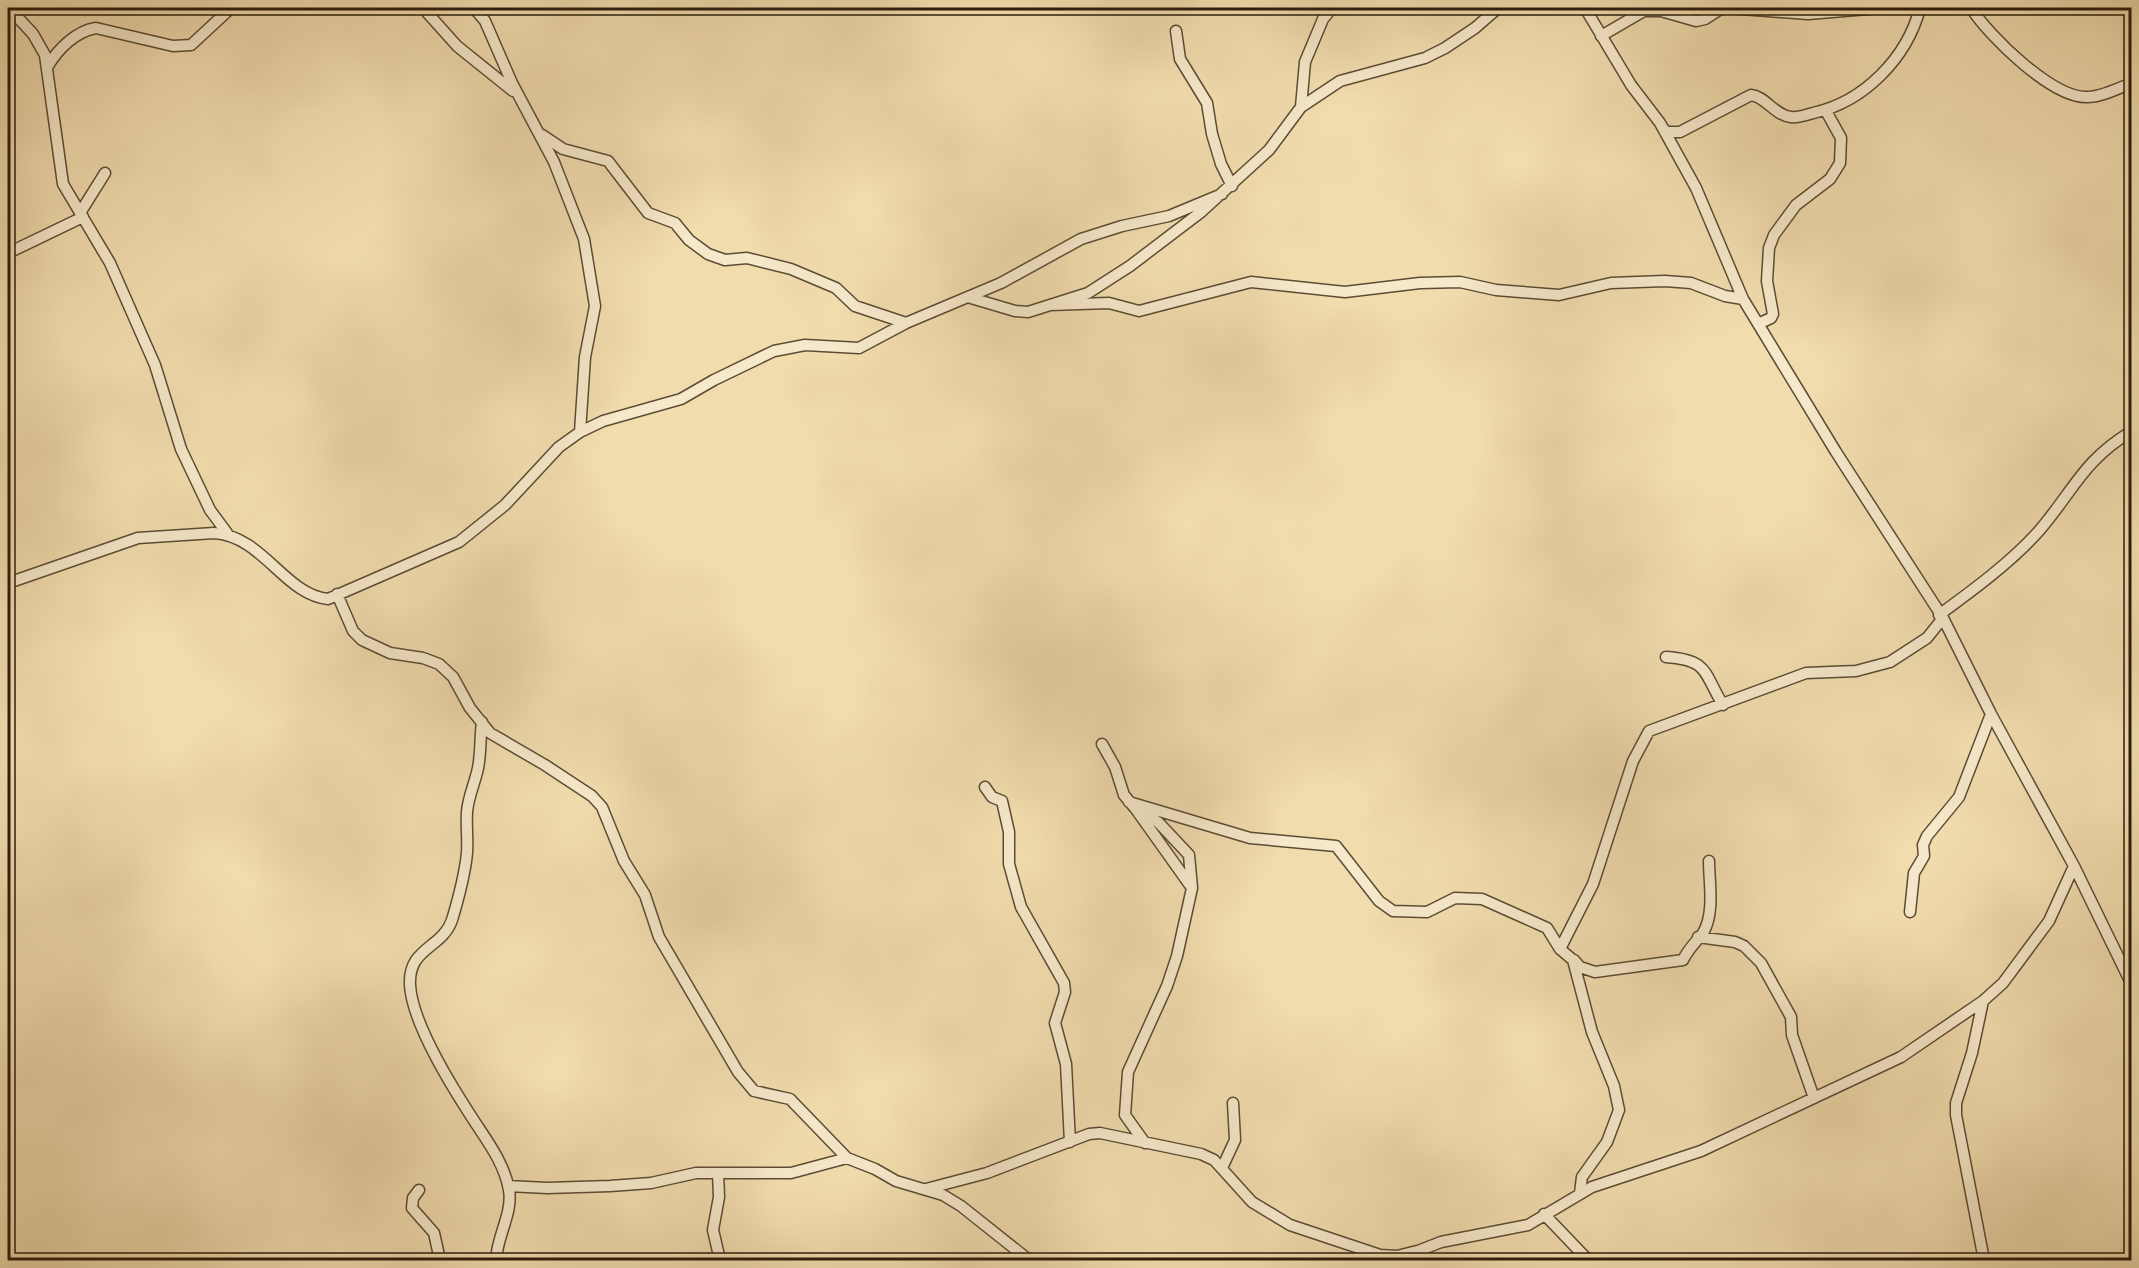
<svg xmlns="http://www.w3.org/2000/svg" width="2139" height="1268" font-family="'Sorts Mill Goudy',serif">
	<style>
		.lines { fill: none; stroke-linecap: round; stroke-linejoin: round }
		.minor-casing { stroke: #5c4c34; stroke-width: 13 }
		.minor { stroke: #f6e8ca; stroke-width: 10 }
	</style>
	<rect width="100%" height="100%" fill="#f1dcae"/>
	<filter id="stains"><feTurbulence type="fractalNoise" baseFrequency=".00333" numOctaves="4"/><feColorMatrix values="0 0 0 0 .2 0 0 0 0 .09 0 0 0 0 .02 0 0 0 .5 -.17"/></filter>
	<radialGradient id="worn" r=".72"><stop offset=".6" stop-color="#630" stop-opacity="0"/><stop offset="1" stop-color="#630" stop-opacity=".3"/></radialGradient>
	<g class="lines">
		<defs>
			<path id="minor" d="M9,8l24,26 12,21 18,129 47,79 45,102 26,84 29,61 17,23
				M423,8l34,38 56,45
				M474,8l11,13 27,62 42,79 30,77 11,67 -10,51 -5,75
				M1585,8l46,77 29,38 36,65 47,111 93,153 107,166 48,96 83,152 58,119
				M1728,8l80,6 72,-6
				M1971,8c18,28 81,90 116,89 15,0 31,-9 45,-14
				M1176,31l4,28 27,44 5,31 9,30 11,22
				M1601,36l43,-25h17l35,10 9,-2 17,-11
				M48,66c10,-17 28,-35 48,-38l77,18 18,-1 40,-37
				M1301,107l39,-26 85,-23 20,-10 30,-20 23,-20
				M1663,128l3,4h14l71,-37c14,1 23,20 40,22 7,1 15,-2 22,-4 51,-11 94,-55 107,-105
				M542,135l21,14 45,12 40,52 27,10 14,17 19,14 17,6 22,-2 44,11 45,19 19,18 51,17
				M80,213l25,-40
				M8,253l75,-36
				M971,298l44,13 13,1 60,-19 42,-27 71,-54 68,-62 32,-43 4,-45 18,-43 9,-11
				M1050,305l59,-2 30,8 112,-29 94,10 75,-9 40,-1 36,8 63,5 52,-12 54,-2 26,2 34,13 18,3
				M1758,324l13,-6 2,-4 -6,-33 2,-33 5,-13 22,-30 34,-26 10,-16 1,-25 -15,-27
				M8,583l130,-45 76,-5c49,3 71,62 114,66l131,-57 46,-37 54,-58 21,-15 23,-11 78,-22 33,-19 60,-29 31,-6 54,3 47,-25 95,-40 80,-44 41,-13 47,-10 53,-22
				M337,594l16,37 9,9 28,13 33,5 16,6 14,13 17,31 20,25 55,32 47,31 10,11 22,54 21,34 14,42 79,135 16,19 36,8 57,59
				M1939,615c34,-25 71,-52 99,-83 35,-40 44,-71 94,-101
				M1666,657c43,3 37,15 57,48
				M482,722c-2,15 -1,31 -4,46 -3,15 -10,29 -11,44 -1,14 1,27 0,41 -2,20 -9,47 -15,67 -10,29 -44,27 -42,65 2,37 39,97 59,128 15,24 35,48 40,77 4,23 -12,46 -13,70
				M1102,744l13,23 9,28 10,12 24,15 31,33 3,33 -15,68 -10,30 -39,86 -3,43 20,28
				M985,787l7,10 10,4 7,31v32l12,43 43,76 1,9 -10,31 11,41 4,78
				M1129,802l121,36 86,8 43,55 14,10 34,1 28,-14 27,1 65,29 13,21 13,11 19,72 22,54 5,24 -12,32 -25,35 -2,16
				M1135,808l57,80
				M1910,912l4,-39 10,-17 -1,-11 4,-9 32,-39 32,-83
				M1698,937l37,5 9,4 17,17 30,54 1,18 22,63
				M1560,949l33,-65 40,-123 16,-30 157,-58 50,-2 34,-9 37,-24 16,-20
				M1574,960l6,7 15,5 88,-12c5,-11 13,-18 20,-27 12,-20 6,-51 6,-72
				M1983,1001l-11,52 -16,50v12l28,145
				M1222,1168l13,-28 -2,-37
				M718,1173l1,24 -6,33 7,30
				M508,1186l39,2 63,-2 41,-3 45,-10h95l56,-15 28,11 21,12 47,14 18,11 68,54
				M926,1189l61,-16 102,-39 11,-1 101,21 13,6 38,42 38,23 90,30 17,1 20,-5
				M419,1190l-6,8 -1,10 22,25 6,27
				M1544,1214l44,46
				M1408,1260l10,-9 23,-9 87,-17 64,-38 109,-36 200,-94 82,-56 20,-18 46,-62 25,-55"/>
		</defs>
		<use href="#minor" class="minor-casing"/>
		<use href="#minor" class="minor"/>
	</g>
	<rect width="2139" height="1268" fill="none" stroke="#f1dcae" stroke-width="30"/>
	<rect x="9" y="9" width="2121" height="1250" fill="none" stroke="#2b1c0c" stroke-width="3"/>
	<rect x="15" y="15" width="2109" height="1238" fill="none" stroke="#2b1c0c" stroke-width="1.5"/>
	<rect width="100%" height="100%" filter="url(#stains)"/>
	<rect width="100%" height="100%" fill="url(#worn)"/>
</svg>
